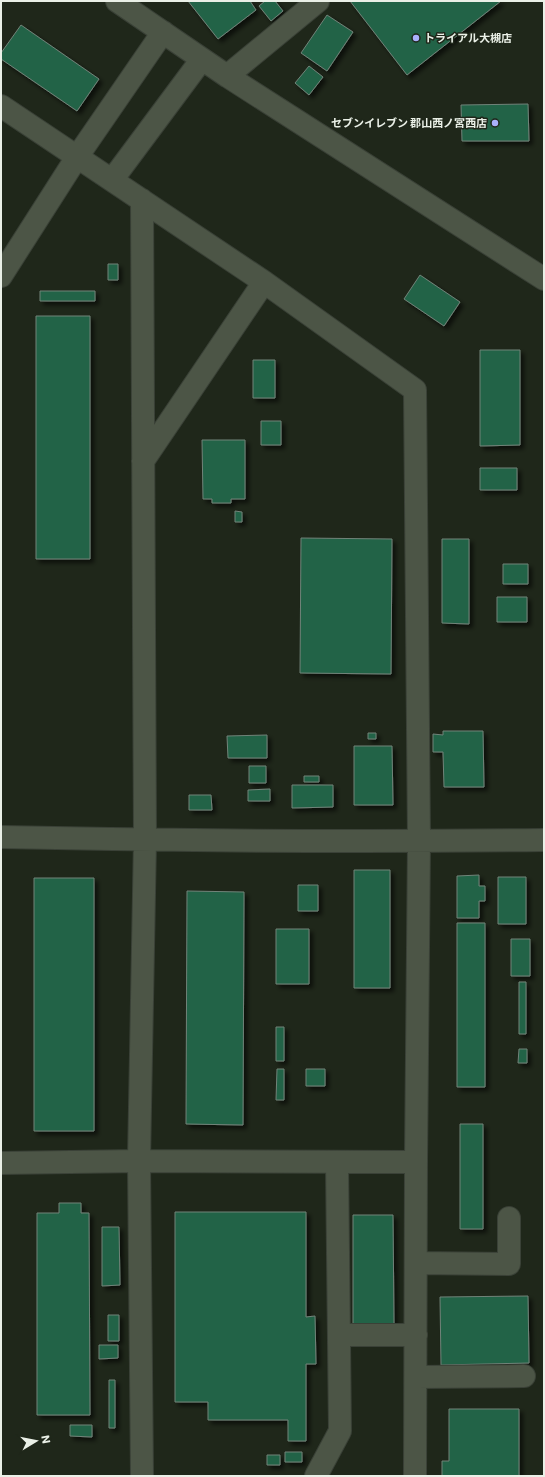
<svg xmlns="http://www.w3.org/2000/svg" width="545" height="1477" font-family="Commissioner,'Noto Sans JP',sans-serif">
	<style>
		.building { fill: #226347; stroke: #718379; filter: url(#shadow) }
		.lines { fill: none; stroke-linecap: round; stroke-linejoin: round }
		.minor-casing { stroke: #3a4137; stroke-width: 24 }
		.minor { stroke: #4c5546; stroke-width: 22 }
		.poi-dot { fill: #aab0fb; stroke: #1f271a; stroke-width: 1.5 }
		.labels { text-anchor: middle; stroke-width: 3; stroke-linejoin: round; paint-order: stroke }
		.poi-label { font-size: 11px; font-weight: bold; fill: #eaf0e7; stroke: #1f271a; text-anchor: start }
	</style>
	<defs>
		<filter id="shadow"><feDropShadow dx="3.5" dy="3.5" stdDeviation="2" flood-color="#0009"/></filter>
	</defs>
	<rect width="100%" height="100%" fill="#1f271a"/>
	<path class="building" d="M188,1h62l6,9 -38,29z
		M265,1h10l8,10 -12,10 -12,-15z
		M350,1h151l-94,74z
		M327,15l26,17 -26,39 -26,-18z
		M21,25l78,54 -22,32 -76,-52v-6z
		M309,66l14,11 -14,18 -14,-12z
		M528,104l1,37h-67l-1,-36z
		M108,264h10v16h-10z
		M420,275l40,27 -16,24 -40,-27z
		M40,291h55v10h-55z
		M36,316h54v243h-54z
		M480,350h40v95l-40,1z
		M253,360h22v38h-22z
		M261,421h20v24h-20z
		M202,440h43v59h-14v4h-19v-4h-9z
		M480,468h37v22h-37z
		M235,511l7,1v10h-7z
		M301,538l91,1 -1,135 -91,-1z
		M442,539h27v85l-27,-1z
		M503,564h25v20h-25z
		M497,597h30v25h-30z
		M443,731h40l1,56h-40l-1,-35h-10v-18l10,1z
		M368,733h8v6h-8z
		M267,735v23h-39l-1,-22z
		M354,746h38l1,59h-39z
		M249,766h17v17h-17z
		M304,776h15v6h-15z
		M292,785h41v22l-41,1z
		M270,789v12h-22v-11z
		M189,795h22l1,15h-23z
		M354,870h36v118h-36z
		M479,875v11h6v15h-6v17h-22v-42z
		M498,877h28v47h-28z
		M34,878h60v253h-60z
		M298,885h20v26h-20z
		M187,891l57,1 -1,233 -57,-1z
		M457,923h28v164h-28z
		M276,929h33v55h-33z
		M511,939h19v37h-19z
		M519,982h7v52h-7z
		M276,1027h8v34h-8z
		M519,1049h8v14h-9z
		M277,1069h7v31h-8z
		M306,1069h19v17h-19z
		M460,1124h23v105h-23z
		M59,1203h22v10h8l1,202h-53v-202h22z
		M175,1212h131v105l9,-1 1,48h-10v77h-18v-21h-80v-18h-33z
		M353,1215h40l1,109h-41z
		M102,1227h17l1,58 -18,1z
		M528,1296l1,67 -88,2 -1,-68z
		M108,1315h11v26h-11z
		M99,1345h19v13l-19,1z
		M109,1380h6v48h-6z
		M449,1409h70v67h-77v-15h7z
		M70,1425h22v12l-22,-1z
		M285,1452h17v10h-17z
		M267,1455h13v10h-13z"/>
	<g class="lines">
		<defs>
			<path id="minor" d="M117,1l110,75 317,203
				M227,76l91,-75
				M1,106l263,176 151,108 4,451 -3,321 -1,314
				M112,180l90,-121
				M1,276l76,-119 86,-125
				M143,461l121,-179
				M1,837c181,4 362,5 543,3
				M1,1163l138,-2 277,1
				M416,1263l93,1v-46
				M339,1335h77
				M416,1377l108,-1
				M142,1476l-3,-315 6,-321 -3,-640
				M316,1476l24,-45 -3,-269"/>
		</defs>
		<use href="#minor" class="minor-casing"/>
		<use href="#minor" class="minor"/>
	</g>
	<g class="poi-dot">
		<circle cx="416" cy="38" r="4"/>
		<circle cx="495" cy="123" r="4"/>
	</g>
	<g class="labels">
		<g class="poi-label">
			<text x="424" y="42">トライアル大槻店</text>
			<text x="487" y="127" text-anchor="end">セブンイレブン 郡山西ノ宮西店</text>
		</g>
	</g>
	<rect width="545" height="1477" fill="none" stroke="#eaf0e7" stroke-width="4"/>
	<g transform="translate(36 1441) rotate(80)" stroke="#1f271a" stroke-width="3" paint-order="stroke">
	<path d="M0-3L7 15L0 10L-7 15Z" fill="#eaf0e7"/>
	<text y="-6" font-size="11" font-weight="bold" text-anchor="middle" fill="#eaf0e7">N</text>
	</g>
</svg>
